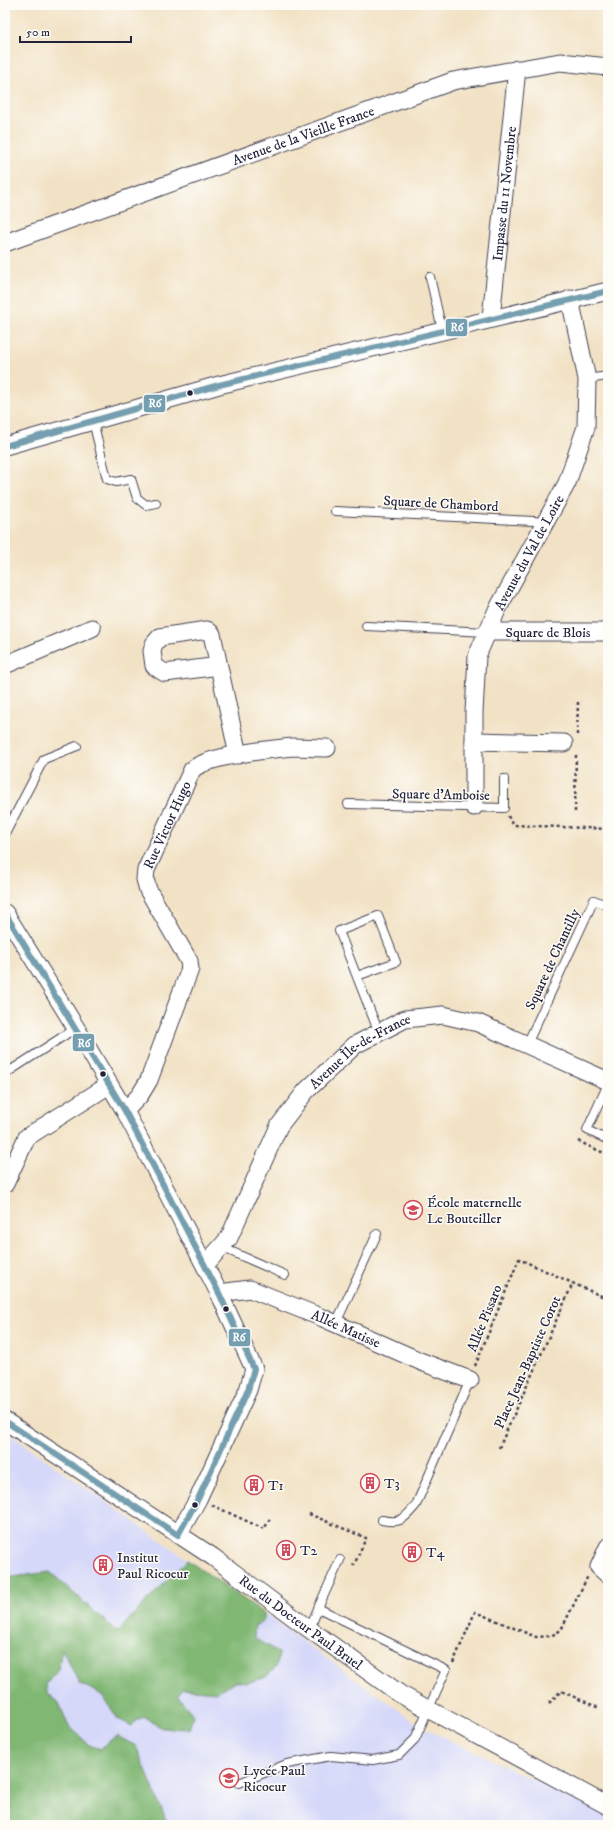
<svg xmlns="http://www.w3.org/2000/svg" width="613" height="1830" font-family="'IM FELL DW Pica',serif">
	<style>
		.built { fill: #d5d8f9 }
		.forest { fill: #80b773; stroke: #516c57 }
		.lines { fill: none; stroke-linecap: round; stroke-linejoin: round }
		.service-casing { stroke: #413f50; stroke-width: 10 }
		.minor-casing { stroke: #413f50; stroke-width: 19 }
		.path { stroke: #413f50; stroke-width: 2.5; stroke-dasharray: 3 3; stroke-linecap: butt }
		.service { stroke: #fff; stroke-width: 8 }
		.minor { stroke: #fff; stroke-width: 17 }
		.bus-1-casing { stroke: #fdfcf7; stroke-width: 9 }
		.bus-1 { stroke: #749fb0; stroke-width: 6 }
		.bus-dot { fill: #22223b; stroke: #fdfcf7; stroke-width: 1.5 }
		.labels { text-anchor: middle; stroke-width: 3; stroke-linejoin: round; paint-order: stroke }
		.street-label { font-size: 14px; fill: #22223b; stroke: #fdfcf7 }
		.poi-label { font-size: 14px; fill: #22223b; stroke: #fdfcf7; text-anchor: start }
		.line-badge { stroke: #fdfcf7; stroke-width: 1.5 }
		.badge-label { font-size: 11px; text-anchor: middle; font-weight: bold; fill: #fff }
	</style>
	<rect width="100%" height="100%" fill="#fdfcf7"/>
	<filter id="ink" filterUnits="userSpaceOnUse"><feTurbulence type="fractalNoise" baseFrequency=".025" numOctaves="2"/><feDisplacementMap in="SourceGraphic" scale="8" xChannelSelector="R" yChannelSelector="G"/><feConvolveMatrix kernelMatrix="1 2 1 2 8 2 1 2 1" color-interpolation-filters="sRGB"/></filter>
	<filter id="wash" filterUnits="userSpaceOnUse"><feTurbulence type="fractalNoise" baseFrequency=".012" numOctaves="4" result="noise"/><feDisplacementMap in="SourceGraphic" scale="16" xChannelSelector="R" yChannelSelector="G"/><feGaussianBlur stdDeviation="0.9" result="paint"/><feColorMatrix in="noise" values="0 0 0 0 0 0 0 0 0 0 0 0 0 0 0 0 0 1.4 0 .05"/><feComposite in="paint" operator="in"/></filter>
	<g filter="url(#wash)">
		<rect width="100%" height="100%" fill="#f2e2c5"/>
		<path class="built" d="M5,1431l259,182 158,114 186,88v10h-603z"/>
		<path class="forest" d="M187,1560l77,53v7l-4,4 -5,1 -1,12c8,8 17,9 25,17l-3,14 -12,10 -16,4 -13,-1 -18,11 -35,-3 -4,7 15,19 -4,14 -27,-1 -17,-11 -9,3 -4,6 -14,-7 -16,-24 -23,-12 -17,-34 -4,21 -12,14 1,8 13,13 8,20 21,20 12,4 5,-6 11,-7 19,10 32,79h-163v-247l45,-6 67,60z"/>
	</g>
	<g filter="url(#ink)">
		<g class="lines">
			<defs>
				<path id="service" d="M430,277l12,53
					M587,379l21,-3
					M93,421l14,58 9,3 15,-3 6,19 9,7 10,-2
					M335,511l199,10 11,2
					M366,626l121,6
					M348,804l156,4v-29
					M5,834l39,-75 33,-13
					M357,976l39,-14 -18,-46 -39,15 40,102
					M527,1044l67,-144 14,6
					M5,1074l71,-46
					M608,1084l-21,46 21,10
					M221,1247l64,28
					M336,1323l41,-89
					M382,1520c19,4 22,-1 34,-15l54,-125
					M310,1629l8,-21 22,-48
					M239,1783l48,-19 44,-8 42,4 26,-5 16,-16 31,-69 -128,-62"/>
				<g id="minor">
					<path id="s1" d="M5,243l448,-162 107,-19 48,5"/>
					<path id="s2" d="M491,318l26,-249"/>
					<path d="M5,446l214,-61 389,-94"/>
					<path id="s3" d="M487,632h121"/>
					<path d="M5,665l87,-37"/>
					<path d="M219,666l-54,7 -11,-7 -2,-15 2,-7 6,-7 47,-7 5,4 26,121"/>
					<path d="M474,741l90,2"/>
					<path id="s4" d="M474,807v-94l3,-57 20,-46 70,-127 19,-56 1,-48 -17,-80"/>
					<path d="M5,913l71,115 49,83 94,182 35,76 -6,21 -50,109 -20,36"/>
					<path id="s5" d="M125,1111l15,-16 9,-15 41,-111 -1,-8 -41,-71 -3,-11 1,-9 46,-100c14,-14 80,-21 101,-23 12,0 23,1 34,1"/>
					<path d="M5,1184l22,-47 82,-52"/>
					<path id="s6" d="M205,1265l24,-27 50,-112 27,-35 49,-46 50,-26 38,-4 35,8 130,58"/>
					<path id="s7" d="M219,1293l31,-4 73,29 99,44 48,18"/>
					<path id="s8" d="M5,1421l208,136 92,69 95,68 208,112"/>
					<path d="M608,1547l-9,20 9,8"/>
				</g>
			</defs>
			<use href="#service" class="service-casing"/>
			<use href="#minor" class="minor-casing"/>
			<path class="path" d="M577,735l1,-34
				M575,812l1,-60
				M508,816l5,9 95,4
				M578,1141l30,14
				M607,1246h1
				M475,1366l44,-107 89,40
				M499,1448l74,-165
				M212,1505l52,24 7,-12
				M309,1514l57,24 -12,27 -4,-1
				M453,1663l22,-51 61,25 15,-1 10,-6 27,-54
				M549,1703l12,-12 38,17"/>
			<use href="#service" class="service"/>
			<use href="#minor" class="minor"/>
			<defs>
				<path id="bus-1" d="M5,446l214,-61 389,-94
					M5,913l120,198 94,182 35,76 -6,21 -50,109 -20,36 -173,-114"/>
			</defs>
			<use href="#bus-1" class="bus-1-casing"/>
			<use href="#bus-1" class="bus-1"/>
		</g>
	</g>
	<defs>
		<symbol id="school-ring" viewBox="-11 -11 22 22"><circle r="9.5" fill="#fdfcf7" stroke="#d1495b" stroke-width="1.5"/><path d="M0-5L7-2L0 1L-7-2ZM-4 1L0 2.5L4 1V4Q0 6-4 4Z" fill="#d1495b"/></symbol>
		<symbol id="building-ring" viewBox="-11 -11 22 22"><circle r="9.5" fill="#fdfcf7" stroke="#d1495b" stroke-width="1.5"/><path d="M-4-6H4V6H1V3H-1V6H-4ZM-2.5-4.3h1.7v1.8h-1.7ZM.8-4.3h1.7v1.8H.8ZM-2.5-1h1.7V.8h-1.7ZM.8-1h1.7V.8H.8Z" fill="#d1495b"/></symbol>
	</defs>
	<g fill-rule="evenodd">
		<use href="#school-ring" x="402" y="1199" width="22" height="22"/>
		<use href="#building-ring" x="359" y="1472" width="22" height="22"/>
		<use href="#building-ring" x="243" y="1474" width="22" height="22"/>
		<use href="#building-ring" x="275" y="1539" width="22" height="22"/>
		<use href="#building-ring" x="401" y="1541" width="22" height="22"/>
		<use href="#building-ring" x="92" y="1554" width="22" height="22"/>
		<use href="#school-ring" x="218" y="1767" width="22" height="22"/>
	</g>
	<g class="bus-dot">
		<circle cx="190" cy="393" r="3.5"/>
		<circle cx="103" cy="1074" r="3.5"/>
		<circle cx="226" cy="1309" r="3.5"/>
		<circle cx="195" cy="1505" r="3.5"/>
	</g>
	<g class="labels">
		<g class="street-label">
			<text dy="5" stroke="none"><textPath href="#s1" startOffset="317">Avenue de la Vieille France</textPath></text>
			<text dy="5" stroke="none"><textPath href="#s2" startOffset="125">Impasse du 11 Novembre</textPath></text>
			<text transform="translate(441 503) rotate(3)" y="5">Square de Chambord</text>
			<text dy="5" stroke="none"><textPath href="#s4" startOffset="267">Avenue du Val de Loire</textPath></text>
			<text dy="5" stroke="none"><textPath href="#s3" startOffset="61">Square de Blois</textPath></text>
			<text transform="translate(441 794) rotate(1)" y="5">Square d'Amboise</text>
			<text dy="5" stroke="none"><textPath href="#s5" startOffset="318">Rue Victor Hugo</textPath></text>
			<text transform="translate(552 959) rotate(-65)" y="5">Square de Chantilly</text>
			<text dy="5" stroke="none"><textPath href="#s6" startOffset="271">Avenue Île-de-France</textPath></text>
			<text transform="translate(484 1318) rotate(-68)" y="5">Allée Pissaro</text>
			<text dy="5" stroke="none"><textPath href="#s7" startOffset="135">Allée Matisse</textPath></text>
			<text transform="translate(527 1362) rotate(-66)" y="5">Place Jean-Baptiste Corot</text>
			<text dy="5" stroke="none"><textPath href="#s8" startOffset="358">Rue du Docteur Paul Bruel</textPath></text>
		</g>
		<g class="poi-label">
			<text x="427" y="1207">École maternelle<tspan x="427" dy="16">Le Bouteiller</tspan></text>
			<text x="384" y="1488">T3</text>
			<text x="268" y="1490">T1</text>
			<text x="300" y="1555">T2</text>
			<text x="426" y="1557">T4</text>
			<text x="117" y="1562">Institut<tspan x="117" dy="16">Paul Ricoeur</tspan></text>
			<text x="243" y="1775">Lycée Paul<tspan x="243" dy="16">Ricoeur</tspan></text>
		</g>
	</g>
	<g class="line-badge">
		<rect x="445" y="318" width="23" height="19" rx="4" fill="#749fb0"/>
		<rect x="143" y="394" width="23" height="19" rx="4" fill="#749fb0"/>
		<rect x="72" y="1033" width="23" height="19" rx="4" fill="#749fb0"/>
		<rect x="228" y="1328" width="23" height="19" rx="4" fill="#749fb0"/>
	</g>
	<g class="badge-label">
		<text x="457" y="331">R6</text>
		<text x="155" y="407">R6</text>
		<text x="84" y="1047">R6</text>
		<text x="239" y="1341">R6</text>
	</g>
	<rect width="613" height="1830" fill="none" stroke="#fdfcf7" stroke-width="20"/>
	<path d="M20 36v6h111v-6" fill="none" stroke="#22223b" stroke-width="2"/>
	<text x="26" y="36" font-size="12" fill="#22223b" stroke="#fdfcf7" stroke-width="3" paint-order="stroke">50 m</text>
</svg>
